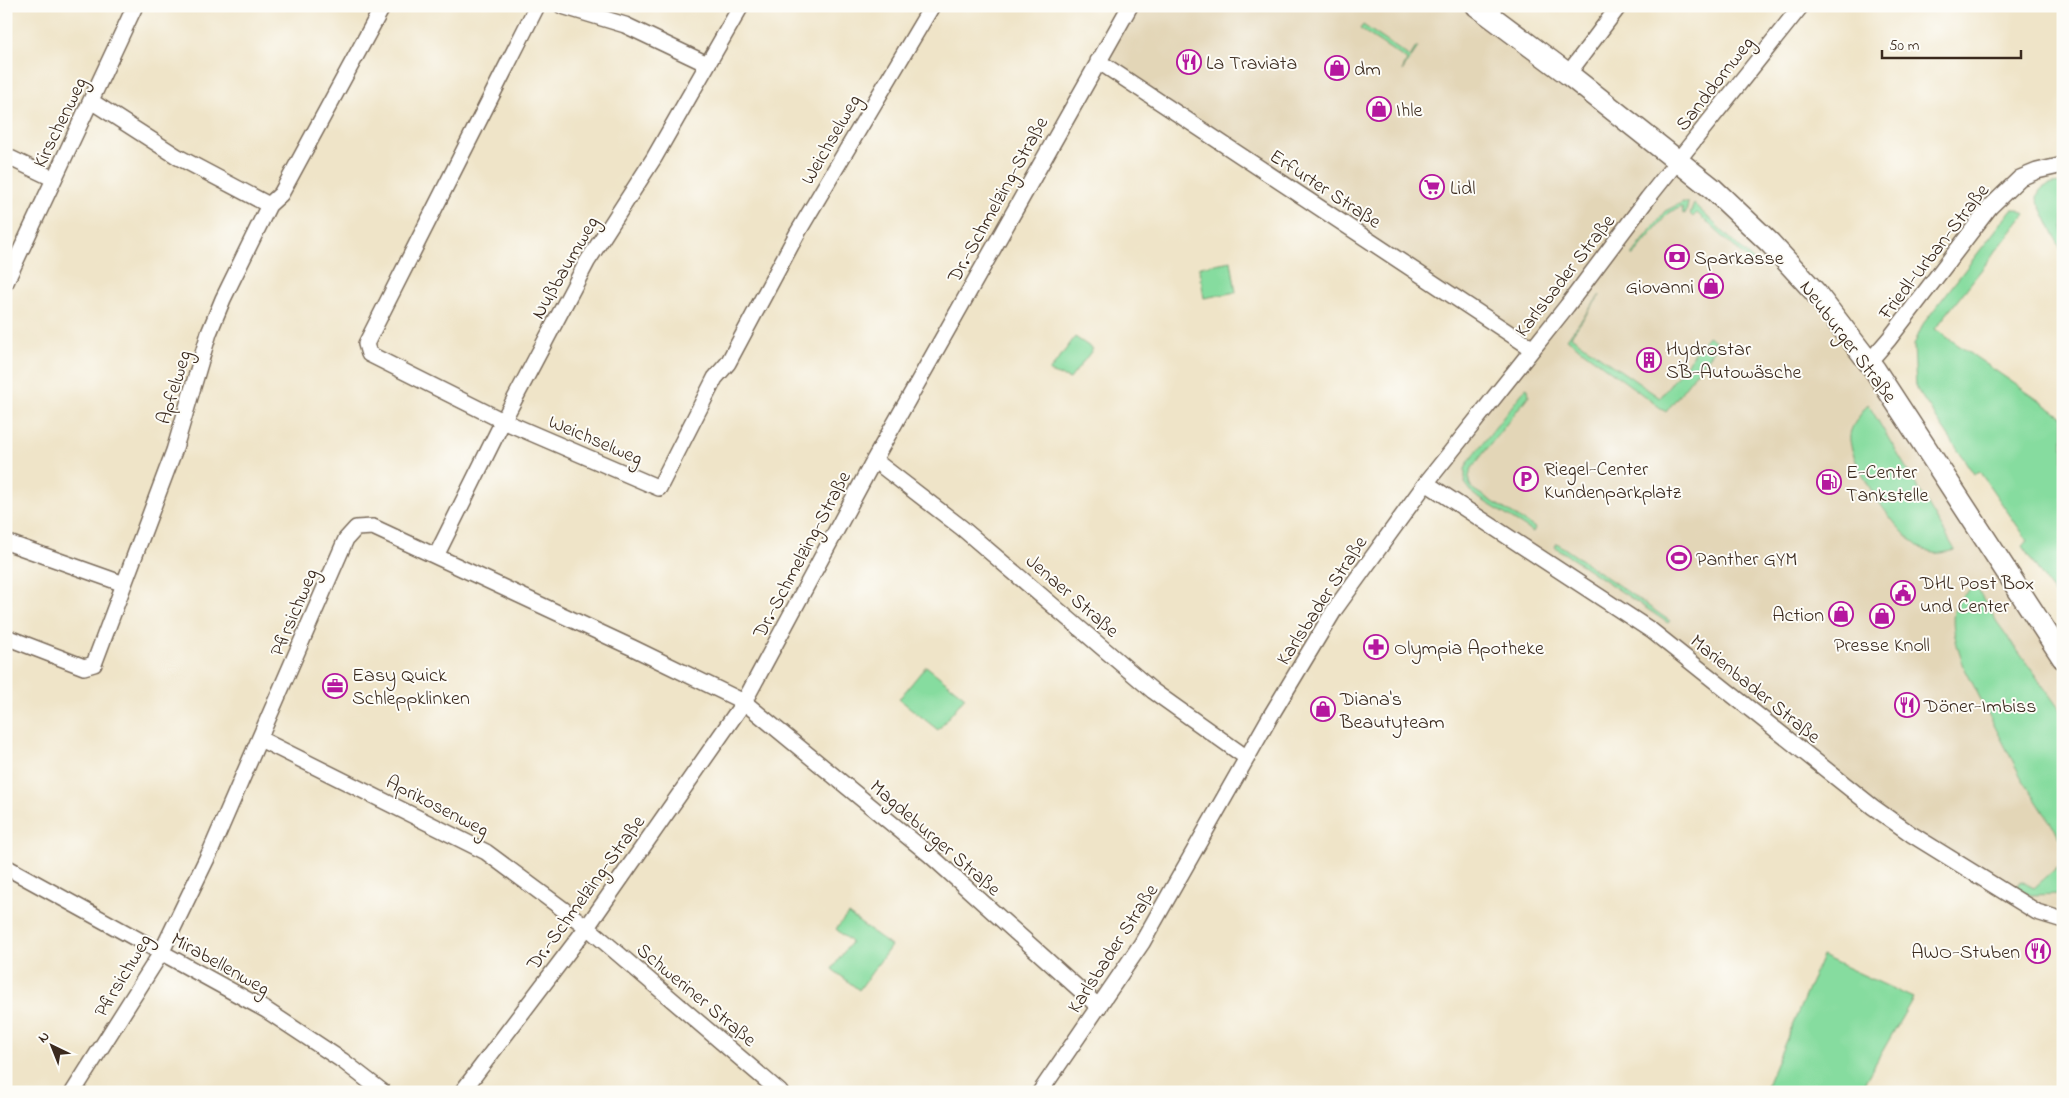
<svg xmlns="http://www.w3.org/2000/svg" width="2069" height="1098" font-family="'Indie Flower',sans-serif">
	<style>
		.built { fill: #e3d6b7 }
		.green { fill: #86dc9f; stroke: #60835e }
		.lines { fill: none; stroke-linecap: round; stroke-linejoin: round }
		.street-casing { stroke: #7a6b5a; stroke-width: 18 }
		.secondary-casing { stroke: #7a6b5a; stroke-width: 24 }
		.street { stroke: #fff; stroke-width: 15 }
		.secondary { stroke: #fff; stroke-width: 21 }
		.labels { text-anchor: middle; stroke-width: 4; stroke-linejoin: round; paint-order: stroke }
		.poi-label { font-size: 20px; fill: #3b2a1e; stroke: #fdfcf7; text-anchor: start }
		.street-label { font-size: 20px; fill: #3b2a1e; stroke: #fdfcf7 }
	</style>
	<rect width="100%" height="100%" fill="#fdfcf7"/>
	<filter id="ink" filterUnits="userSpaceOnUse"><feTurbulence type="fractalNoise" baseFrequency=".02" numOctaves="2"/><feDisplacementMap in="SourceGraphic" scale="10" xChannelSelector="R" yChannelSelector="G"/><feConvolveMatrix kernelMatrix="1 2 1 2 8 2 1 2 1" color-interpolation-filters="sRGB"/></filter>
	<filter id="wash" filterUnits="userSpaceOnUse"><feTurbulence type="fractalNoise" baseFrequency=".0096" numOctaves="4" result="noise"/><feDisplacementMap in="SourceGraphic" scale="20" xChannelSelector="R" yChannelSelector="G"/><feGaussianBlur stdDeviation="1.12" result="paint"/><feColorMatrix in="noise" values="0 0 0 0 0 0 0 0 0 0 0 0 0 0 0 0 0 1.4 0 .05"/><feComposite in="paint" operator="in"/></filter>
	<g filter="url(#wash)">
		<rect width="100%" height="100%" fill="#efe4c8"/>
		<path class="built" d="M1130,6h347l91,68 247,218 248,366v248l-26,6 -126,-78 -259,-203 -226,-148 106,-134 -434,-288z"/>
		<path class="green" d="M1363,25l47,32 6,-10h2l-16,24 5,-11 -47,-31z
			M2063,183v71l-26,-55c1,-14 14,-15 26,-16z
			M1683,202l5,1 -2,10 -3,1 -1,-7 -14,6 -35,43 -1,-1 33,-44z
			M1694,204l64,61 -2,2 -59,-54 -4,4 -3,-3z
			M2012,209h5l8,5 -90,115 128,88v190l-41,-61 6,-5 -49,-70 -5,3 -58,-86 -2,-43 9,-21z
			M1231,261l5,31 -32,6 -5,-31z
			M1600,295l-29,41 89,62 48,-62 11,7 -53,69 -99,-73z
			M1075,337l18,12 -23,30 -21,-7z
			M1526,388l2,1 1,6 -57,73c-4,9 -5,15 2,22l61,38 -2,4 -59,-37 -9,-12v-14l4,-8z
			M1868,404l87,146c-9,2 -17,5 -26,2 -27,-8 -83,-90 -79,-118 2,-10 12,-21 18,-30z
			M1557,543l113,78 -2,2 -113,-76z
			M1975,585l22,37 66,92v128l-42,-65 -56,-108c-6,-16 -16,-45 -10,-61 3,-9 13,-17 20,-23z
			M926,666l39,31 -27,33 -39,-31z
			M2063,862v32l-33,1 -13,-8 3,-6 14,7z
			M848,914l43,32 -32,44 -27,-21 19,-27 -15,-13z
			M1822,956l91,42 -54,94h-95z"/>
	</g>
	<g filter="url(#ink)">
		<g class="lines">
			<defs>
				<path id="street" d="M537,6l-171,338 3,10 134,67 156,67 56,-110 13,-15 70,-131 134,-226
					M562,6l63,19 82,39
					M1098,61l435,288
					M1568,74l51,-68
					M91,101l87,56 91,48
					M6,156l48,23
					M6,282l129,-276
					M1869,362l20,-23 101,-132 30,-29 17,-7 26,-6
					M874,460l88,68 191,163 94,67
					M1426,483l226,148 221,176 38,27 126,78 26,8
					M6,542l118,42
					M436,556l67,-135 84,-159 67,-104 87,-152
					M6,637l78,30 10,-3 80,-213 35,-118 14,-34 46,-94 12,-11 102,-188
					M260,739l226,113 101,75 193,165
					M6,867l260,143 77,51 40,31
					M73,1092l88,-139 50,-103 135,-311 10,-11 17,-1 260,121 111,54 186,153 169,152
					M462,1092l125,-165 157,-225 130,-242 256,-454
					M1040,1092l102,-149 128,-226 65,-108 91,-126 141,-177 81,-108 153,-192"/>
				<path id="secondary" d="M1477,6l91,68 145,115 57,54 45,49 60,78 188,288"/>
			</defs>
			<use href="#street" class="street-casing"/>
			<use href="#secondary" class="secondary-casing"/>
			<use href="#street" class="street"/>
			<use href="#secondary" class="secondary"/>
		</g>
	</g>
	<defs>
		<symbol id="restaurant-ring" viewBox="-11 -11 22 22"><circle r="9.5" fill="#fdfcf7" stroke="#b5179e" stroke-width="1.5"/><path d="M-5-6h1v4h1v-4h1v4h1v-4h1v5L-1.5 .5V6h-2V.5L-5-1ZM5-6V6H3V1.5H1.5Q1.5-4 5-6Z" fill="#b5179e"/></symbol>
		<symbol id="shop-ring" viewBox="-11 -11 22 22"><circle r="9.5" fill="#fdfcf7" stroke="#b5179e" stroke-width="1.5"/><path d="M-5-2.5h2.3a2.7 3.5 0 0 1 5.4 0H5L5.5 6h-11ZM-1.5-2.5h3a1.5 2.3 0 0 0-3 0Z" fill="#b5179e"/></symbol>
		<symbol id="supermarket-ring" viewBox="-11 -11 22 22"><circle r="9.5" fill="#fdfcf7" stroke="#b5179e" stroke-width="1.5"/><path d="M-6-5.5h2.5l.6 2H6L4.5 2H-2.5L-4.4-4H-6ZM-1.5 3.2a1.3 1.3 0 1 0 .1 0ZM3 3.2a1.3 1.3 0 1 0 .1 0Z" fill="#b5179e"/></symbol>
		<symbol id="bank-ring" viewBox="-11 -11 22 22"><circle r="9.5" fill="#fdfcf7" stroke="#b5179e" stroke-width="1.5"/><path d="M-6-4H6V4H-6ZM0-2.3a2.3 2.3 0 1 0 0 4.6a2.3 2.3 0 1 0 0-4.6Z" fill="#b5179e"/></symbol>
		<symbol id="building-ring" viewBox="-11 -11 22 22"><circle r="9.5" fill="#fdfcf7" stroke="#b5179e" stroke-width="1.5"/><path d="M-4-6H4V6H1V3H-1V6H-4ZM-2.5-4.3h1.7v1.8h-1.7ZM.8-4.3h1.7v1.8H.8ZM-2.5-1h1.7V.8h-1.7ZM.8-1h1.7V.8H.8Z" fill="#b5179e"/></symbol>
		<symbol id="parking-ring" viewBox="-11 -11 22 22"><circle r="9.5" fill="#fdfcf7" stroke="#b5179e" stroke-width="1.5"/><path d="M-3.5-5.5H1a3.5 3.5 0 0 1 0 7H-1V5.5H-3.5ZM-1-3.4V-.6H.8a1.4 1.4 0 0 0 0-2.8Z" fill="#b5179e"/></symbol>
		<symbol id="fuel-ring" viewBox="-11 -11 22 22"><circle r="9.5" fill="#fdfcf7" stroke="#b5179e" stroke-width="1.5"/><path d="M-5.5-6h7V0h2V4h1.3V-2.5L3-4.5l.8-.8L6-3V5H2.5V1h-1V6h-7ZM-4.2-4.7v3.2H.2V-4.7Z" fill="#b5179e"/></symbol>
		<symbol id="stadium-ring" viewBox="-11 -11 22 22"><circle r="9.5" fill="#fdfcf7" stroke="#b5179e" stroke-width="1.5"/><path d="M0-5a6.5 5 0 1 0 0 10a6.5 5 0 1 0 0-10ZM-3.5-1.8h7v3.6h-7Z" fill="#b5179e"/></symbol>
		<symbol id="civic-ring" viewBox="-11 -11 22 22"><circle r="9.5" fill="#fdfcf7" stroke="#b5179e" stroke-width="1.5"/><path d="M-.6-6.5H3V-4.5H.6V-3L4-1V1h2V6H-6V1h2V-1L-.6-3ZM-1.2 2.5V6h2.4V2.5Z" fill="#b5179e"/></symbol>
		<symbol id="pharmacy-ring" viewBox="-11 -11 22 22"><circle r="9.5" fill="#fdfcf7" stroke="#b5179e" stroke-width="1.5"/><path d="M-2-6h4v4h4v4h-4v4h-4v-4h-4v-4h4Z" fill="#b5179e"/></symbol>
		<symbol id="office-ring" viewBox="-11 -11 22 22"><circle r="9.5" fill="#fdfcf7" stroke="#b5179e" stroke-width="1.5"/><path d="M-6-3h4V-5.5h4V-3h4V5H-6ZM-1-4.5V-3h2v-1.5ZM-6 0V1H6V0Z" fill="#b5179e"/></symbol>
	</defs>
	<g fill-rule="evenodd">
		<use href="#restaurant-ring" x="1175" y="48" width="28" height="28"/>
		<use href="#shop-ring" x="1323" y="54" width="28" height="28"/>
		<use href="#shop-ring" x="1365" y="95" width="28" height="28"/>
		<use href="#supermarket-ring" x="1418" y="173" width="28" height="28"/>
		<use href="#bank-ring" x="1663" y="243" width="28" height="28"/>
		<use href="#shop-ring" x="1697" y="272" width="28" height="28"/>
		<use href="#building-ring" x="1635" y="346" width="28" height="28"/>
		<use href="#parking-ring" x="1512" y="465" width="28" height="28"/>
		<use href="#fuel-ring" x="1815" y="468" width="28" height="28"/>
		<use href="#stadium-ring" x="1665" y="544" width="28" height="28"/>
		<use href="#civic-ring" x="1889" y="579" width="28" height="28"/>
		<use href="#shop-ring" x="1827" y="600" width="28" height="28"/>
		<use href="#shop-ring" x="1868" y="602" width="28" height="28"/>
		<use href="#pharmacy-ring" x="1362" y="633" width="28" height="28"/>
		<use href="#office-ring" x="321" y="672" width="28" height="28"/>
		<use href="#restaurant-ring" x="1893" y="691" width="28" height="28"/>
		<use href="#shop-ring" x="1309" y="695" width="28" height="28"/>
		<use href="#restaurant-ring" x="2024" y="937" width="28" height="28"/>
	</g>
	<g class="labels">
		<g class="poi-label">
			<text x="1206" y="69">La Traviata</text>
			<text x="1354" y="75">dm</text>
			<text x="1396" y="116">Ihle</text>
			<text x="1450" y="194">Lidl</text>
			<text x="1694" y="264">Sparkasse</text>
			<text x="1694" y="293" text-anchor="end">Giovanni</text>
			<text x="1666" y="355">Hydrostar<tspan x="1666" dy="23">SB-Autowäsche</tspan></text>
			<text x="1544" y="475">Riegel-Center<tspan x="1544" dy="23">Kundenparkplatz</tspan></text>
			<text x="1846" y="478">E-Center<tspan x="1846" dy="23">Tankstelle</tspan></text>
			<text x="1696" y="565">Panther GYM</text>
			<text x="1920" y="589">DHL Post Box<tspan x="1920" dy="23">und Center</tspan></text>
			<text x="1824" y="621" text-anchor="end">Action</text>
			<text x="1882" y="651" text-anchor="middle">Presse Knoll</text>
			<text x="1394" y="654">Olympia Apotheke</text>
			<text x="352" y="681">Easy Quick<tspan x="352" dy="23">Schleppklinken</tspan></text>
			<text x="1340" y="705">Diana's<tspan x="1340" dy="23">Beautyteam</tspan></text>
			<text x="1924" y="712">Döner-Imbiss</text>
			<text x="2020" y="958" text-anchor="end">AWO-Stuben</text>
		</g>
		<g class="street-label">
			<text transform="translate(1714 83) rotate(-52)" y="7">Sanddornweg</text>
			<text transform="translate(59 122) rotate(-64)" y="7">Kirschenweg</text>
			<text transform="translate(830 139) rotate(-60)" y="7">Weichselweg</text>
			<text transform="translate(1326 188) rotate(33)" y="7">Erfurter Straße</text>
			<text transform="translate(997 199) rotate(-61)" y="7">Dr.-Schmelzing-Straße</text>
			<text transform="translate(1933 251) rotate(-52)" y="7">Friedl-Urban-Straße</text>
			<text transform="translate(564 267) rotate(-60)" y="7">Nußbaumweg</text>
			<text transform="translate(1564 275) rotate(-52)" y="7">Karlsbader Straße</text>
			<text transform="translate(1849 341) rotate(53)" y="7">Neuburger Straße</text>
			<text transform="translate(173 387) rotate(-73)" y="7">Apfelweg</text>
			<text transform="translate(596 439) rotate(23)" y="7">Weichselweg</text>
			<text transform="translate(801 554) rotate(-62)" y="7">Dr.-Schmelzing-Straße</text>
			<text transform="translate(1073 595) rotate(41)" y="7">Jenaer Straße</text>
			<text transform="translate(1321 600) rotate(-57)" y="7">Karlsbader Straße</text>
			<text transform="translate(293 612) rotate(-67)" y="7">Pfirsichweg</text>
			<text transform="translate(1756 688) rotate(39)" y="7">Marienbader Straße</text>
			<text transform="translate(438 805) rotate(27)" y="7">Aprikosenweg</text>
			<text transform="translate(936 837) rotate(41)" y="7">Magdeburger Straße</text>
			<text transform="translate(585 892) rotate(-54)" y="7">Dr.-Schmelzing-Straße</text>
			<text transform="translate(1112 948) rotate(-57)" y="7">Karlsbader Straße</text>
			<text transform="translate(221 963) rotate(29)" y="7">Mirabellenweg</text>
			<text transform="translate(122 975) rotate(-59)" y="7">Pfirsichweg</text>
			<text transform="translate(697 994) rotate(40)" y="7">Schweriner Straße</text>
		</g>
	</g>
	<rect width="2069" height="1098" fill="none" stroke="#fdfcf7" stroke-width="25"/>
	<g transform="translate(52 1046) rotate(317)" stroke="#fdfcf7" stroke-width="4" paint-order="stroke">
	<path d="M0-4L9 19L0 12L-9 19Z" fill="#3b2a1e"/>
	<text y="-8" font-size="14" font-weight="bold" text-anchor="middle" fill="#3b2a1e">N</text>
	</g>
	<path d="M1882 50v8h139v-8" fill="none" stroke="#3b2a1e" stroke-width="2.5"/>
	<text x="1889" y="50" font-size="15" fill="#3b2a1e" stroke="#fdfcf7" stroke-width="4" paint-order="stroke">50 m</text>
</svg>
